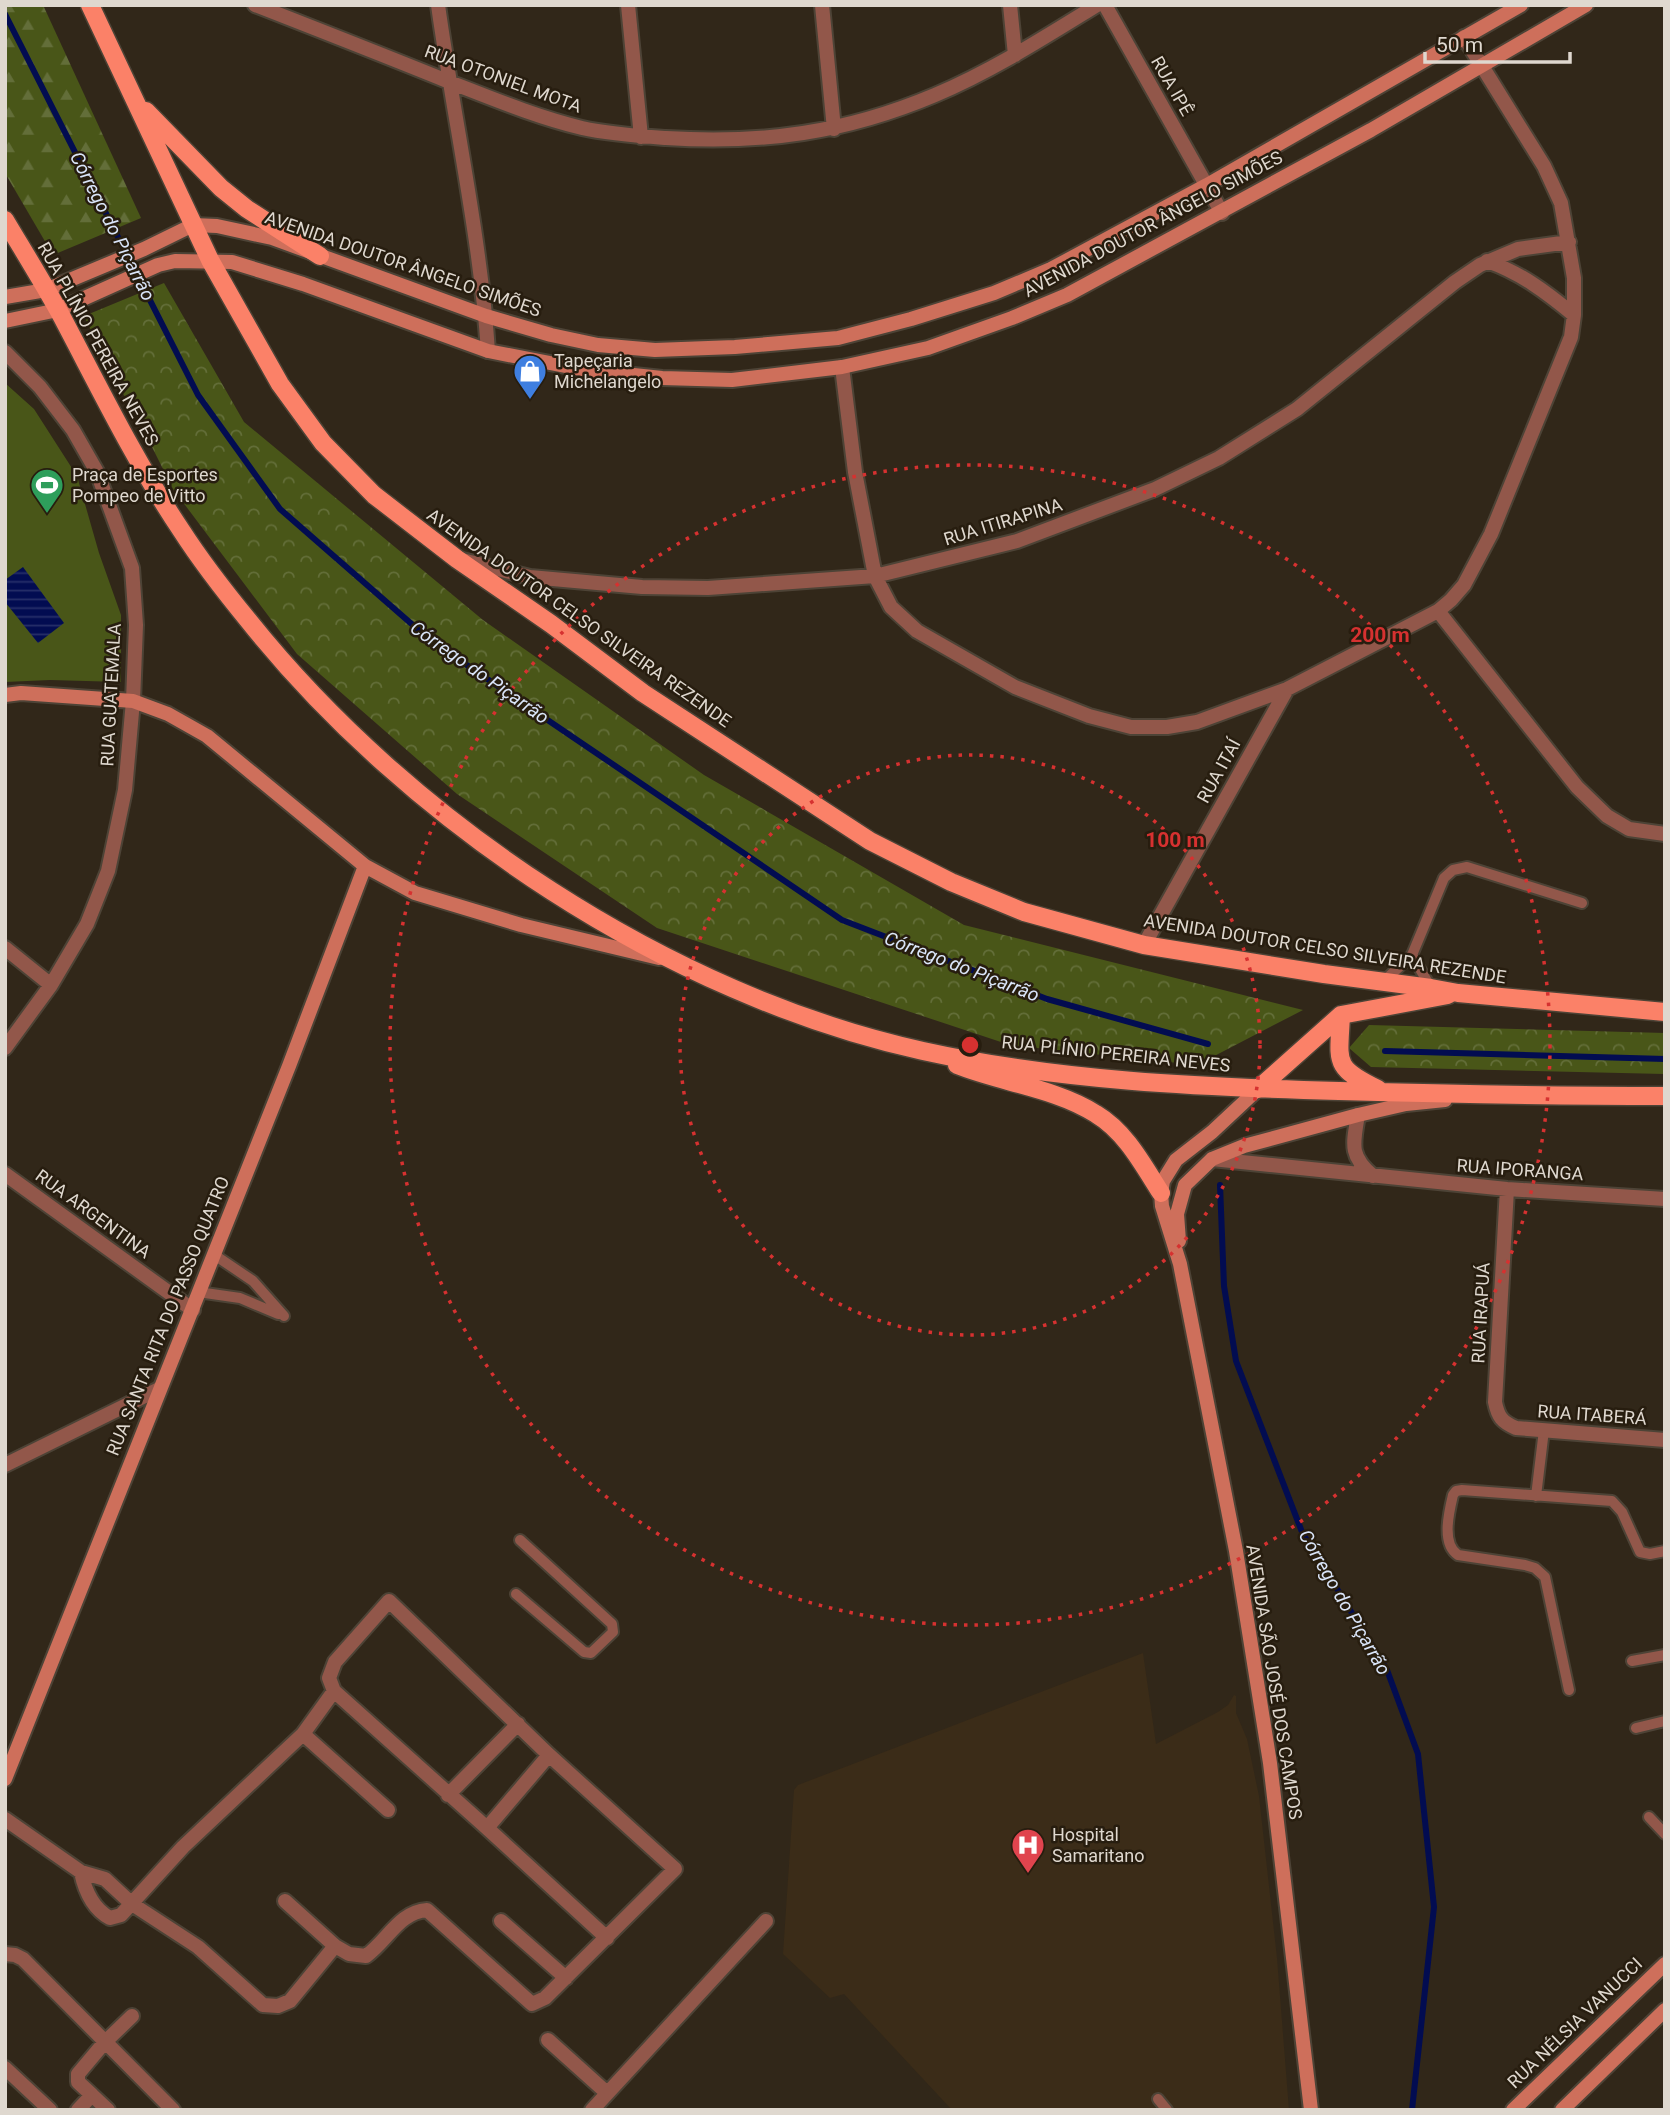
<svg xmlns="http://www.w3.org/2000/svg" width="1670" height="2115" font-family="Roboto,sans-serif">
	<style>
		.built { fill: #3b2c18 }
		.grass { fill: #495618 }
		.forest { fill: url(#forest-firs) }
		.park { fill: url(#park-crowns) }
		.water { fill: url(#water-rules) }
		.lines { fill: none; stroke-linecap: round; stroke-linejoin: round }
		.stream { stroke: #020c51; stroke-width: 6 }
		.lane-casing { stroke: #4d4336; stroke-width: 14 }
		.street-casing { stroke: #4d4336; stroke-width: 18 }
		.secondary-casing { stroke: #4d4336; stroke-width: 18 }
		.primary-casing { stroke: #4d4336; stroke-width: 21 }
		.lane { stroke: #92574a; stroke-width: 10 }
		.street { stroke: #92574a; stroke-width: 14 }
		.secondary { stroke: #ce6f5b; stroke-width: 14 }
		.primary { stroke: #fb8168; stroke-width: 18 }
		.ring { fill: none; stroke: #d63130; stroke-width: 3.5; stroke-dasharray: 3.5 7 }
		.labels { text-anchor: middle; stroke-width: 5; stroke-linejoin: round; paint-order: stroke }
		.street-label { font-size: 18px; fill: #dfd8cf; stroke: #271d0f }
		.poi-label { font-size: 18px; fill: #dfd8cf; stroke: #271d0f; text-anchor: start }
		.water-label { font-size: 19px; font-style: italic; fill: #dae5f9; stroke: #271d0f }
		.centre { fill: #d63130; stroke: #271d0f; stroke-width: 3.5 }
		.ring-label { font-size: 21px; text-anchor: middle; font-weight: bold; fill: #d63130; stroke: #271d0f; stroke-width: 5; stroke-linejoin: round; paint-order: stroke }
	</style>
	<defs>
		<pattern id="forest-firs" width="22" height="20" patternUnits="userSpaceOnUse" patternTransform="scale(1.75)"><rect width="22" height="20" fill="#495618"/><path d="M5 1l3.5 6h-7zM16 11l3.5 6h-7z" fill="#636e39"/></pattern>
		<pattern id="park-crowns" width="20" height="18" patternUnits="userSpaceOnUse" patternTransform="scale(1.75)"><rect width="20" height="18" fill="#495618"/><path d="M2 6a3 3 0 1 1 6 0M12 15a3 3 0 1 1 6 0" fill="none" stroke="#636e39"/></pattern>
		<pattern id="water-rules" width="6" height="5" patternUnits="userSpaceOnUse" patternTransform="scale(1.75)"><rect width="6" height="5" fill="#020c51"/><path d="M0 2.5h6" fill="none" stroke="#262f69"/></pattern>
	</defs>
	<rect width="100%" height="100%" fill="#312719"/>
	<path class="built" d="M1143,1653l13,91 62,-32 10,-7 6,-10 2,1v17l11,26 12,57 18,162 12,152h-337l-108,-116 -14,4 -47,-44 11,-164 4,-5z"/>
	<path class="grass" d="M5,383l29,26 43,67 22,77 22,62v67l-71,-2 -45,2z"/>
	<path class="forest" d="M5,5h38l98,213 -88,37 -48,-82z"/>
	<path class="park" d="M164,283l80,139 239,198 221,155 260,150 339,85 -106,55 -187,-20 -353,-117 -200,-134 -160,-140 -124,-165 -39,-78 -16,-25 -34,-70z
		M1369,1025l296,8v41l-294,-7 -22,-19z"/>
	<path class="water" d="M23,567l41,56 -26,20 -33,-41v-22z"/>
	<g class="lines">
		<path class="stream" d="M5,14l193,381 82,114 150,131 412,280 205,79 161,45
			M1385,1051l280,8
			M1220,1185l4,101 12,75 66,171 85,138 31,84 16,153 -22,203"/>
		<defs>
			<path id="lane" d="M1412,955l19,33
				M1383,982l29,-27 32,-77 9,-8 14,-3 115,36
				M213,1254l40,27 31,35
				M198,1292l42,6 38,16
				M1536,1496l8,-66
				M516,1594l68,58 7,1 22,-21 -1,-8 -92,-84
				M1632,1661l33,-6
				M1569,1690l-24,-113 -10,-9 -10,-3 -67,-10c-17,-11 -9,-43 -5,-60l3,-4 6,-1 150,11 10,11 18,40 10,2 15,-3
				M1636,1728l29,-7
				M1649,1817l16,17
				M1158,2099l9,11"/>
			<path id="street" d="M255,5c64,25 128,50 192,76 44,17 89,36 135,47 27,6 56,8 84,10 97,6 179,-5 269,-43 57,-24 110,-58 162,-90
				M438,5c16,115 42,230 50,346
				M628,5l13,132
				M822,5l12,124
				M1010,5l5,50
				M1105,5l117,208
				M1487,261c34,12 59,31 87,54
				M5,352l35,35 33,43 24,42 35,96 4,57 -3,76 -8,89 -17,81 -21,53 -36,61 -46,63
				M842,367l13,105 20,104 16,31 26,24 98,56 74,29 42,11h36l30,-5 90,-33 151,-78 13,-11 13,-15 27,-51 80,-197 3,-22v-37l-13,-75 -17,-37 -80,-129
				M462,560l68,17 112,10 66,1 167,-12 142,-35 138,-52 64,-31 78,-49 158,-127 25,-17 38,-16 51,-7
				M1438,611l139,176 30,29 22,13 36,5
				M1144,945l143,-256
				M5,948l46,37
				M1358,1115c-5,29 -9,41 15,61
				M1212,1159l295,30 158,10
				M5,1174l188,136
				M1507,1189l-12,213c3,15 7,20 21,26l149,12
				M5,1465l154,-76
				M334,1691l153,137
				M303,1734l85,76
				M549,1755l-62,73 120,110
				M448,1795l70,-71
				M5,1819l76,53 24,7 27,25 66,43 65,58 15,1 12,-5 45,-55 14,8 17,2c22,-16 33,-44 61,-46l105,94 13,-6 130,-129 -126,-114 -160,-154 -54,61 -6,16 5,13 -31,43 -120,113 -62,68 -11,3c-17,-9 -25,-27 -29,-46
				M285,1901l50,45
				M501,1921l65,57
				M5,1954l10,1 8,4 150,151
				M548,2040l59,53
				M5,2068l45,42
				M92,2095l-14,-13v-8l26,-31 28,-27
				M78,2110l14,-15 16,15
				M592,2110l174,-189"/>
			<path id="secondary" d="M5,297l41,-7 98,-41 49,-24 24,1 55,12 214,78 65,19 47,10 57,5 80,-3 103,-9 73,-19 83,-26 57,-24 156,-84 314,-180
				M5,321l53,-11 100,-45 17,-4 57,1 71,22 185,67 98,19 76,8 70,2 110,-13 86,-19 84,-30 55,-23 304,-165 215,-125
				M5,695l16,-2 112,8 35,13 39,22 158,130 50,27 106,32 138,33
				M1258,1089l-46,43 -36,28 -13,21 -2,12 1,13 18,58 56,287 34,212 41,347
				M1179,1241l-2,-27 8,-29 27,-26 32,-13 114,-31 48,-11 39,-4
				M5,1779l284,-713 76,-200
				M1513,2110l152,-146
				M1562,2110l103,-100"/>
			<path id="primary" d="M90,5l120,255 70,124 43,59 51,52 83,64 94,65 92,69 227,148 81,41 73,30 120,33 180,29 107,14 27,5 207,19
				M146,111l75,77 26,21 73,47
				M5,220c19,32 39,64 57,97 38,72 74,146 119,213 20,31 44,62 67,90 162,203 421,375 675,431 136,30 277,36 416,40 108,3 217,5 326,5
				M1341,1015c-2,47 -9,52 37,74
				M957,1065c45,18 98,23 139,49 30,18 47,51 65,79
				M1258,1089l83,-74 107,-20"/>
		</defs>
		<use href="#lane" class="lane-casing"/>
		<use href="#street" class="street-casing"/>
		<use href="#secondary" class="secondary-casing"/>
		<use href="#primary" class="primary-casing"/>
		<use href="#lane" class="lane"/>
		<use href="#street" class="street"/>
		<use href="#secondary" class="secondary"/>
		<use href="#primary" class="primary"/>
	</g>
	<g class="ring">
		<circle cx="970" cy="1045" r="290"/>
		<circle cx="970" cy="1045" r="580"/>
	</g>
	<defs>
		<symbol id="shop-pin" viewBox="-11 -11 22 30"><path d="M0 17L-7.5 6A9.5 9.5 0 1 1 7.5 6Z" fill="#3f7fe0" stroke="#271d0f"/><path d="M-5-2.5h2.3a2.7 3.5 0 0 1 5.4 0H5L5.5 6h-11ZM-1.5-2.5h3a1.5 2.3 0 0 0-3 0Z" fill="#fff"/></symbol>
		<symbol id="stadium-pin" viewBox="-11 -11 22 30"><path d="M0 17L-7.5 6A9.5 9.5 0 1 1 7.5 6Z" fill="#2e9e5b" stroke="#271d0f"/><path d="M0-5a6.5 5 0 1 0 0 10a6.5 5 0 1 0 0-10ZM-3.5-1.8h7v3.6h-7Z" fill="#fff"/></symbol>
		<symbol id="hospital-pin" viewBox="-11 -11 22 30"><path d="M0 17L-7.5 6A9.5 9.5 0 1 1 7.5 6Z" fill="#e0444e" stroke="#271d0f"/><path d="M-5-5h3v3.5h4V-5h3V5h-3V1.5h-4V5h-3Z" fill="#fff"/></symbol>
	</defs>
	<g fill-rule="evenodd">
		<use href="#shop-pin" x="511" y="352" width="38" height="52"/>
		<use href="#stadium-pin" x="28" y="466" width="38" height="52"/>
		<use href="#hospital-pin" x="1009" y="1826" width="38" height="52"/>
	</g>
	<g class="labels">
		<g class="street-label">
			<text transform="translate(503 79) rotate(20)" y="6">RUA OTONIEL MOTA</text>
			<text transform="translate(1172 86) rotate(60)" y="6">RUA IPÊ</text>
			<text transform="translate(1153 224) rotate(-28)" y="6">AVENIDA DOUTOR ÂNGELO SIMÕES</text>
			<text transform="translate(403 264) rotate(19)" y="6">AVENIDA DOUTOR ÂNGELO SIMÕES</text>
			<text transform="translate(98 344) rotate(61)" y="6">RUA PLÍNIO PEREIRA NEVES</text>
			<text transform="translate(1003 522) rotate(-17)" y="6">RUA ITIRAPINA</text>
			<text transform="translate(579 618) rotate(35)" y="6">AVENIDA DOUTOR CELSO SILVEIRA REZENDE</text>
			<text transform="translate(111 695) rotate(-87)" y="6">RUA GUATEMALA</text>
			<text transform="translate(1219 771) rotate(-61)" y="6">RUA ITAÍ</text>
			<text transform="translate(1325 949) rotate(9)" y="6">AVENIDA DOUTOR CELSO SILVEIRA REZENDE</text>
			<text transform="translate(1116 1054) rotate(6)" y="6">RUA PLÍNIO PEREIRA NEVES</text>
			<text transform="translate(1520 1170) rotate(4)" y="6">RUA IPORANGA</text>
			<text transform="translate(93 1214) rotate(36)" y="6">RUA ARGENTINA</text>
			<text transform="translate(1481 1313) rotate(-87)" y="6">RUA IRAPUÁ</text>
			<text transform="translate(168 1316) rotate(-68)" y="6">RUA SANTA RITA DO PASSO QUATRO</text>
			<text transform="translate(1592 1415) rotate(4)" y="6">RUA ITABERÁ</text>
			<text transform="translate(1274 1682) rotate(81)" y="6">AVENIDA SÃO JOSÉ DOS CAMPOS</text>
			<text transform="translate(1575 2023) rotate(-44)" y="6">RUA NÉLSIA VANUCCI</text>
		</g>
		<g class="poi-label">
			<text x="554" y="367">Tapeçaria<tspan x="554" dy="21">Michelangelo</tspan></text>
			<text x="72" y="481">Praça de Esportes<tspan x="72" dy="21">Pompeo de Vitto</tspan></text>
			<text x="1052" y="1841">Hospital<tspan x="1052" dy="21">Samaritano</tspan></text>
		</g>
		<g class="water-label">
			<text transform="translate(113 226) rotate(63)" y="7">Córrego do Piçarrão</text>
			<text transform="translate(480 672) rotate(35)" y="7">Córrego do Piçarrão</text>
			<text transform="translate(962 966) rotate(21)" y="7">Córrego do Piçarrão</text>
			<text transform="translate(1345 1602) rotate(60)" y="7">Córrego do Piçarrão</text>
		</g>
	</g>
	<circle cx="970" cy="1045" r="10" class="centre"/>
	<g class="ring-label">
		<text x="1380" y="642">200 m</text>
		<text x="1175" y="847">100 m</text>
	</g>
	<rect width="1670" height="2115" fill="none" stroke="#dfd8cf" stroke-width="14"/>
	<path d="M1425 52v10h145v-10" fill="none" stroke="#dfd8cf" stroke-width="3.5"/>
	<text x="1436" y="52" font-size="21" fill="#dfd8cf" stroke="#271d0f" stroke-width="5" paint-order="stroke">50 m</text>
</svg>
